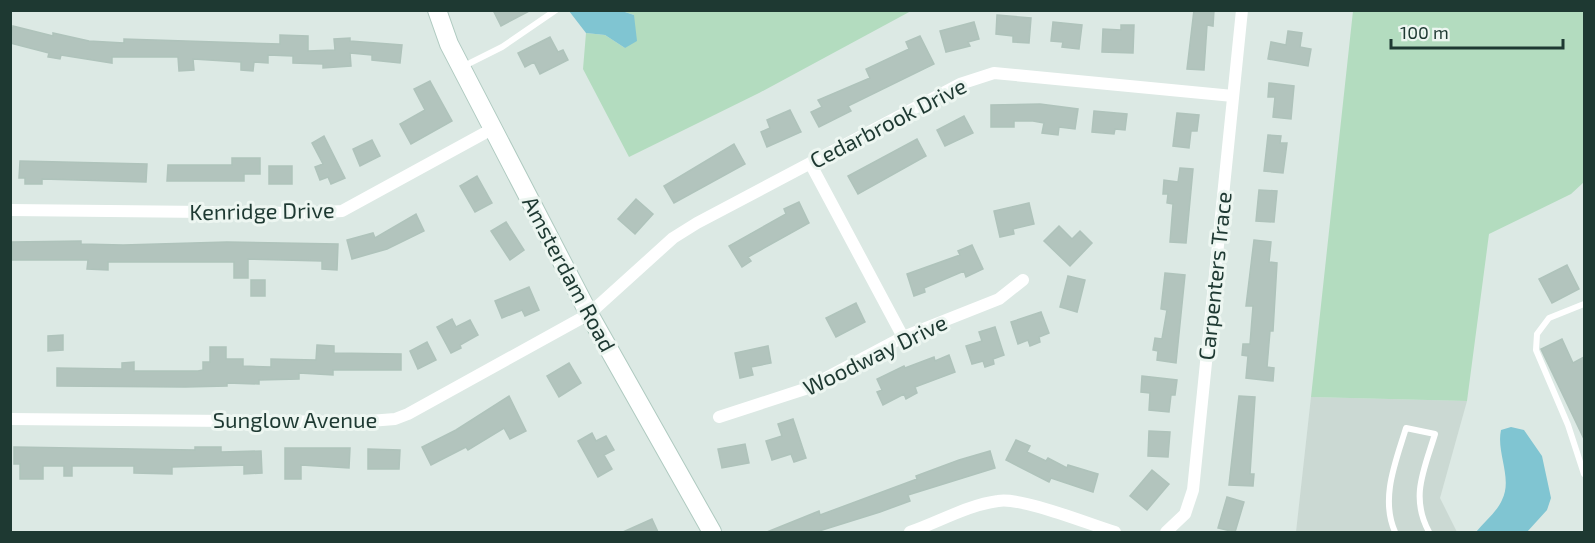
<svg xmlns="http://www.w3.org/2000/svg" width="1595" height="543" font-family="'Exo 2',sans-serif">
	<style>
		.built { fill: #cbd9d3 }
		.green { fill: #b3dcbf }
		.water { fill: #80c5d2 }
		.building { fill: #b2c4bd; stroke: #afc3bb; stroke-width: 1.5 }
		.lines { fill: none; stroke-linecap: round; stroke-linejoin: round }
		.secondary-casing { stroke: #afcac0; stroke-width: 20 }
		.service { stroke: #fff; stroke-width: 6 }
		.minor { stroke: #fff; stroke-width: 12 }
		.secondary { stroke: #fff; stroke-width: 18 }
		.labels { text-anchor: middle; stroke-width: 6; stroke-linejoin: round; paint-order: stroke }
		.street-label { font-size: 22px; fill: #1e3932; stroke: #edf6f1 }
	</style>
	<rect width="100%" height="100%" fill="#dce9e4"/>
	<path class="built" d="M1311,397l156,4 -27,97 17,34h-161z"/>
	<path class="green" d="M622,11h289l-152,82 -130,64 -46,-88 3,-36 19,2 20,13 9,-33z
		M1353,11h231v171l-13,12 -82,40 -22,167 -156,-4z"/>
	<path class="water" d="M569,11h53l12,4 3,26 -12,7 -20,-13 -19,-2z
		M1511,427l13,3 18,26 9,42 -4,12 -20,22h-51c8,-10 21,-20 26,-32 11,-22 -6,-47 -1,-70z"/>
	<path class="building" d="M493,10h38l-30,16z
		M1194,10h20l-1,16 -6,-1 -3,45 -17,-1z
		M997,15l34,3 -2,25 -16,-1v-6l-17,-2z
		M974,22l5,17 -11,3 2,4 -24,6 -6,-21z
		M1053,22l29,3 -3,24 -17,-2 1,-5 -12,-1z
		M1121,25h13l-1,28 -31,-1 1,-23 18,1z
		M13,26l40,10v-3l36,8 35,2v-4l156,5v-9l28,1v15l27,-1 -1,-11 16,-1v3l52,4 -2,18 -28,-3v-5l-22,-2 1,13 -28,2v-4l-30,-1v-7l-25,-1v8l-14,-1 -1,9 -12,-1v-8l-48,-3 1,11 -15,1 -1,-14h-66v6l-51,-8 -1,4 -12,-2 1,-4 -39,-10z
		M1288,31l14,2 -2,14 11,2 -3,17 -40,-7 3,-17 15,3z
		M920,36l14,28 -86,42 3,5 -32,16 -8,-15 11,-5 -4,-7 52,-22 -4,-9 43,-20 -3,-7z
		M550,37l8,15 5,-2 5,10 -28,14 -6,-12 -9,5 -7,-14z
		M430,81l22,40 -41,23 -11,-20 25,-14 -11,-21z
		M1269,83l25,3 -3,33 -18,-2 2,-20h-7z
		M1040,104l38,5 -3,20 -16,-2 -1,8 -16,-2 2,-10 -11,-2h-19v6h-23v-22z
		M790,110l11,22 -34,15 -6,-15 9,-4 -3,-8z
		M1094,111l33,3 -2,16 -10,-1 -1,5 -22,-2z
		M1177,113l22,2 -2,16h-6l-2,17 -16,-2z
		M964,116l9,17 -28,13 -8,-16z
		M1268,135l13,1 -1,7h7l-4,30 -19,-2z
		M324,136l21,42 -14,6 -3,-7 -8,3 -5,-13 8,-3 -11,-21z
		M917,139l9,17 -68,38 -10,-18z
		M372,140l8,16 -20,10 -7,-17z
		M734,144l11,20 -71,39 -10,-17z
		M232,158h28v16h-16v7h-77l1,-16h64z
		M20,161l127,3 -1,18 -104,-3v5h-17v-6h-6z
		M269,166h23v18h-23z
		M1180,168l13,1 -7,74 -16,-1 3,-38 -6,-1 1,-9h-5l1,-14 14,2z
		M477,176l15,27 -17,9 -15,-26z
		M1259,190l18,1 -3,31 -18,-1z
		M636,199l17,15 -18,20 -17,-15z
		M799,202l10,21 -61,34 3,4 -9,6 -13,-21 57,-32 -2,-5z
		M1029,203l5,21 -21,5 1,5 -14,3 -6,-26z
		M416,214l8,17 -37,18 -35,10 -5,-19 26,-7 2,5z
		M506,222l18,28 -14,10 -19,-29z
		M1059,226l13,13 8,-8 12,12 -22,23 -26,-25z
		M1254,240l17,2 -2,20 8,1 -4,68h-3l-3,36 7,1 -1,13 -27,-3 2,-22 -6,-1 1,-11h7l3,-38h-7z
		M81,241v3l42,1 104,-3 111,2 -1,26 -15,-1v-8l-74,-2v19h-14v-16h-126v8l-21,-1 1,-9h-76v-18z
		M972,245l11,24 -17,8 -2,-6 -40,17 1,4 -11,4 -7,-22 53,-19 -2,-4z
		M1567,265l12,24 -27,14 -13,-24z
		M1165,273l20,2 -9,88 -19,-3 1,-9 -5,-1 2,-12 7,1 5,-29 -6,-1z
		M1068,276l17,4 -8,32 -17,-5z
		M251,280h14v16h-14z
		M529,287l10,23 -14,6 -3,-6 -20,8 -7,-17z
		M856,303l9,19 -29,15 -10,-19z
		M1041,312l8,21 -10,4 1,5 -10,4 -2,-6 -10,4 -7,-22z
		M452,319l4,8 14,-7 8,15 -18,10 1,3 -10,5 -14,-26z
		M995,327l9,28 -11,4 1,5 -9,3 -2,-6 -11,3 -6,-18 16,-5 -3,-9z
		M63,335v15l-15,1v-15z
		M1562,339l11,24 11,-6v82l-43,-90z
		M427,342l9,18 -18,9 -8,-18z
		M317,345l17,1v7l67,1v16h-68v5l-34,-2v6l-40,1v4l-32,-1v3l-42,1 -128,-1v-18l65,1v-6l12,-1v9h64l5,-1v-8h7v-15h16v12h17v7l28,1v-8l45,1z
		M768,346l3,17 -20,4 2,8 -13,3 -5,-25z
		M949,355l6,17 -40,15 2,6 -11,6 -2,-5 -21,11 -6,-13 5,-2 -5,-11 27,-13 1,2 29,-11 1,4z
		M569,363l12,20 -22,14 -12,-21z
		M1142,376l35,4 -2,15h-4l-2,17 -20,-2 1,-17 -9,-1z
		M509,396l17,35 -16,8 -6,-11 -36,22 -2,-3 -35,18 -9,-18 34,-17z
		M1239,396l16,1 -5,77h4l-1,12 -24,-1z
		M793,419l13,39 -12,4 -3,-8 -19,6 -6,-19 16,-5 -4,-12z
		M1149,431l21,1 -2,25 -20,-1z
		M592,433l4,8 10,-5 8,14 -10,5 8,14 -14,8 -20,-36z
		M1016,440l14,6 -3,6 19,9 2,-3 19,10 1,-3 30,9 -5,18 -42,-14 -2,4 -43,-22z
		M745,444l4,19 -27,5 -4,-19z
		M14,447l181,3v-3h26v5l40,-1 1,22 -18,1v-9l-72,2v7l-38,-1v-7h-62v10h-8v-10h-21v13h-23v-15h-6z
		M285,448h65l-1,20 -48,-3v14h-16z
		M368,449l32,1 -1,19h-31z
		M990,451l5,17 -87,27 2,6 -30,11 -64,20h-49l52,-21 1,4 97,-36 -1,-3 43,-16z
		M1152,470l17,14 -22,26 -17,-14z
		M1227,497l17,5 -9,30 -17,-4z
		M652,519l6,13h-35z"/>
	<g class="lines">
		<defs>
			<path id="secondary" d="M437,10l12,34 140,270 123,218"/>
		</defs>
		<use href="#secondary" class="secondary-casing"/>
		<path class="service" d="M464,66l38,-19 54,-37
			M1584,304l-35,14 -12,16 -1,16 32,75 16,49
			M1395,532c-15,-34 1,-71 11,-104l29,6c-11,36 -25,63 -6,98"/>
		<path class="minor" d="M810,163l93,174
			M10,210l302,3 30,-2 150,-82
			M719,417l86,-28 98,-52 96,-38 24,-19
			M10,419l347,3 38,-3 13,-5 181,-100 84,-76 24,-15 263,-139 34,-11 239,23
			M910,532c29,-10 58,-27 88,-31 25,-4 90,23 117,31
			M1166,532l19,-18 8,-24 49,-480"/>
		<use href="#secondary" class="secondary"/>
	</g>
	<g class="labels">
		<g class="street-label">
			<text transform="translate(888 123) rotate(-27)" y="8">Cedarbrook Drive</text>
			<text transform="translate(262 211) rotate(-1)" y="8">Kenridge Drive</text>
			<text transform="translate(569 274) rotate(62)" y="8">Amsterdam Road</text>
			<text transform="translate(1215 276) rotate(-84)" y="8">Carpenters Trace</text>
			<text transform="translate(875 355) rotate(-26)" y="8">Woodway Drive</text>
			<text x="295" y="428">Sunglow Avenue</text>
		</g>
	</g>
	<rect width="1595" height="543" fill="none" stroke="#1e3932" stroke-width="24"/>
	<path d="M1391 39v9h172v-9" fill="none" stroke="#1e3932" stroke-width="3"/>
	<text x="1400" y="39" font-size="18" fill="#1e3932" stroke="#edf6f1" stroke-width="4.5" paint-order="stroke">100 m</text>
</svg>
